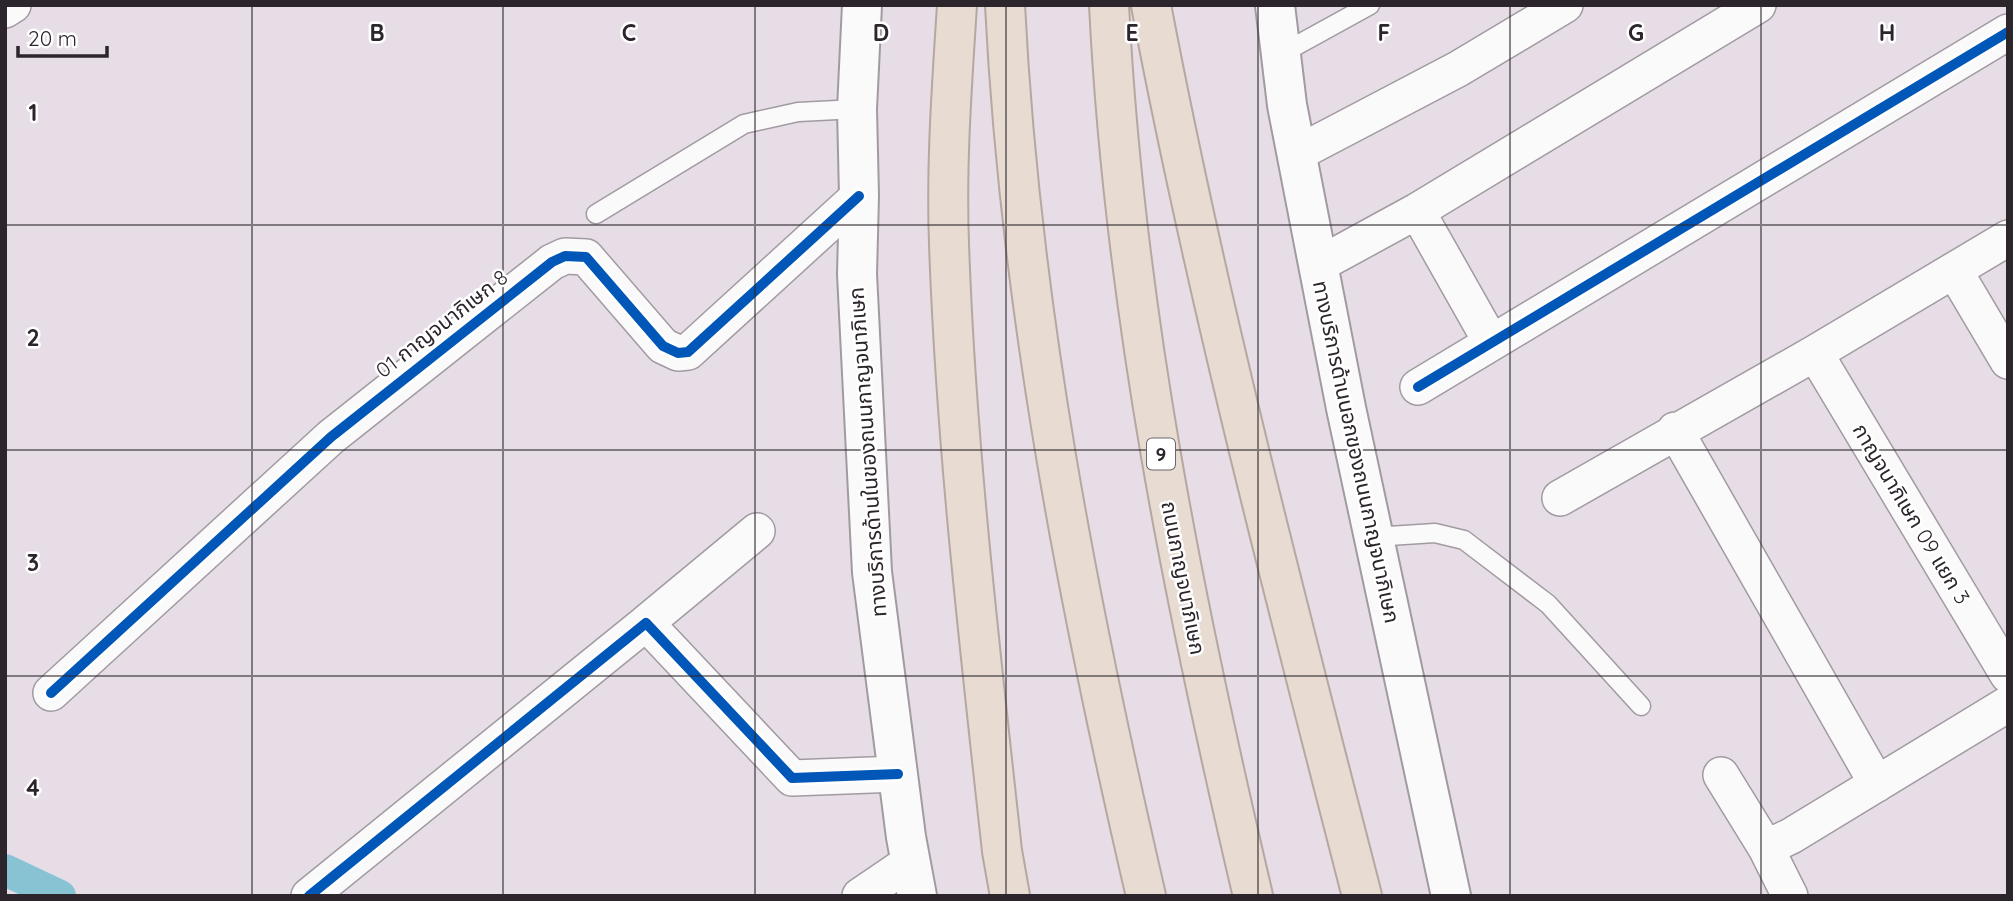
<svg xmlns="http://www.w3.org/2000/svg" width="2013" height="901" font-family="Quicksand,'Noto Sans Thai',sans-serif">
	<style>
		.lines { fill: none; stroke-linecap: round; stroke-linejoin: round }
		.canal { stroke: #88c3d4; stroke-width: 32 }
		.lane-casing { stroke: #a19ba1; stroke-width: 21 }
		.street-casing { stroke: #a19ba1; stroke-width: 38 }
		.secondary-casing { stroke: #a19ba1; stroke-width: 42 }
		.highway-casing { stroke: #b6a7a0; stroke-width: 42 }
		.lane { stroke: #fbfafb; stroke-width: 18 }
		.street { stroke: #fbfafb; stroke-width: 35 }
		.secondary { stroke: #fbfafb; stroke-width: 38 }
		.highway { stroke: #e7dbd2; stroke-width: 38 }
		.cycleway-casing { stroke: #fff; stroke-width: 15 }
		.cycleway { stroke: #0057b8; stroke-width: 10 }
		.grid { fill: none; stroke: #2c262c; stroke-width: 2; stroke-opacity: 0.55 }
		.labels { text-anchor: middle; stroke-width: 5; stroke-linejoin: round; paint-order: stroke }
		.shield { fill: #fff; stroke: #6b676b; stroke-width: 2 }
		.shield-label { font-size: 19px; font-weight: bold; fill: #2c262c }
		.street-label { font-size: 21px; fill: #2c262c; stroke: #fff }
		.grid-label { font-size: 23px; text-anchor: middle; font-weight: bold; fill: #2c262c; stroke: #fff; stroke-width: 5; stroke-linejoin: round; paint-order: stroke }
	</style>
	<rect width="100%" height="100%" fill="#e6dde6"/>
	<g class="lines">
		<path class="canal" d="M5,870l55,26"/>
		<defs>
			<path id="lane" d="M1281,54l89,-49
				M596,214l148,-90 54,-12 59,-3
				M1373,537l62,-4 29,7 84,64 93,102"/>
			<path id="street" d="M5,10l8,-5
				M1296,154l162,-85 107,-64
				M1417,211l74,131
				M1318,265l99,-54 341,-206
				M1954,270l54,91
				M1815,353l193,322
				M1418,387l590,-355
				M1675,430l202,354
				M1560,498l255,-145 193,-115
				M646,623l111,-92
				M51,693l280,-256 221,-175 13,-6 21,1 77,89 15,7 10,-1 171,-156
				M1721,775l45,73
				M309,896l337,-273 146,155 106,-4
				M860,896l50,-34
				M1790,896l-24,-48 25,-12 217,-132"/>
			<path id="secondary" d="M862,5l-5,104 2,87 -2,78 15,298 34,265 11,59
				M1275,5l12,100 59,303 105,488"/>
			<path id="highway" d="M957,5c-5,79 -11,159 -8,239 7,203 31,405 53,607l8,45
				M1005,5c15,302 73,598 141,891
				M1109,5c15,302 75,598 144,891
				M1151,5c57,300 135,595 211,891"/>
		</defs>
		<use href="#lane" class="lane-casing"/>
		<use href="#street" class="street-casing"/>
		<use href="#secondary" class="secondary-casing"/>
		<use href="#highway" class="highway-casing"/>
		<use href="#lane" class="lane"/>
		<use href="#street" class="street"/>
		<use href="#secondary" class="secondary"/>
		<use href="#highway" class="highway"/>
		<defs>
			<path id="cycleway" d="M1418,387l590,-355
				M51,693l280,-256 221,-175 13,-6 21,1 77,89 15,7 10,-1 171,-156
				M309,896l337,-273 146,155 106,-4"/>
		</defs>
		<use href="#cycleway" class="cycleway-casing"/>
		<use href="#cycleway" class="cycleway"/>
	</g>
	<path class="grid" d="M252,5v891M503,5v891M755,5v891M1006,5v891M1258,5v891M1510,5v891M1761,5v891M5,225h2003M5,450h2003M5,676h2003"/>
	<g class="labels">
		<rect class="shield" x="1147" y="438.5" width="28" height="31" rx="5"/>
		<g class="shield-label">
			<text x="1161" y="461">9</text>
		</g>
		<g class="street-label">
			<text transform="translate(442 324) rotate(-38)" y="7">01 กาญจนาภิเษก 8</text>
			<text transform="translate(868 452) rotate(-94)" y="7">ทางบริการด้านในของถนนกาญจนาภิเษก</text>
			<text transform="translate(1356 452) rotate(78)" y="7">ทางบริการด้านนอกของถนนกาญจนาภิเษก</text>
			<text transform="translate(1911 514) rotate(59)" y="7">กาญจนาภิเษก 09 แยก 3</text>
			<text transform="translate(1183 578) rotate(79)" y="7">ถนนกาญจนาภิเษก</text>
		</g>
	</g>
	<g class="grid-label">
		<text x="377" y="41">B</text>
		<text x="629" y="41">C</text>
		<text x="881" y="41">D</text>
		<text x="1132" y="41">E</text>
		<text x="1384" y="41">F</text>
		<text x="1636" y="41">G</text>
		<text x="1887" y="41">H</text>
		<text x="33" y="121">1</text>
		<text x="33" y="346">2</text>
		<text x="33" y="571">3</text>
		<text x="33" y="796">4</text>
	</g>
	<rect width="2013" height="901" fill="none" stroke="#2c262c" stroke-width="14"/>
	<path d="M18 46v10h89v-10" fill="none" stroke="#2c262c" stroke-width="3.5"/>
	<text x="28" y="46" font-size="21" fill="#2c262c" stroke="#ffffff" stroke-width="5" paint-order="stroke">20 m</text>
</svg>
